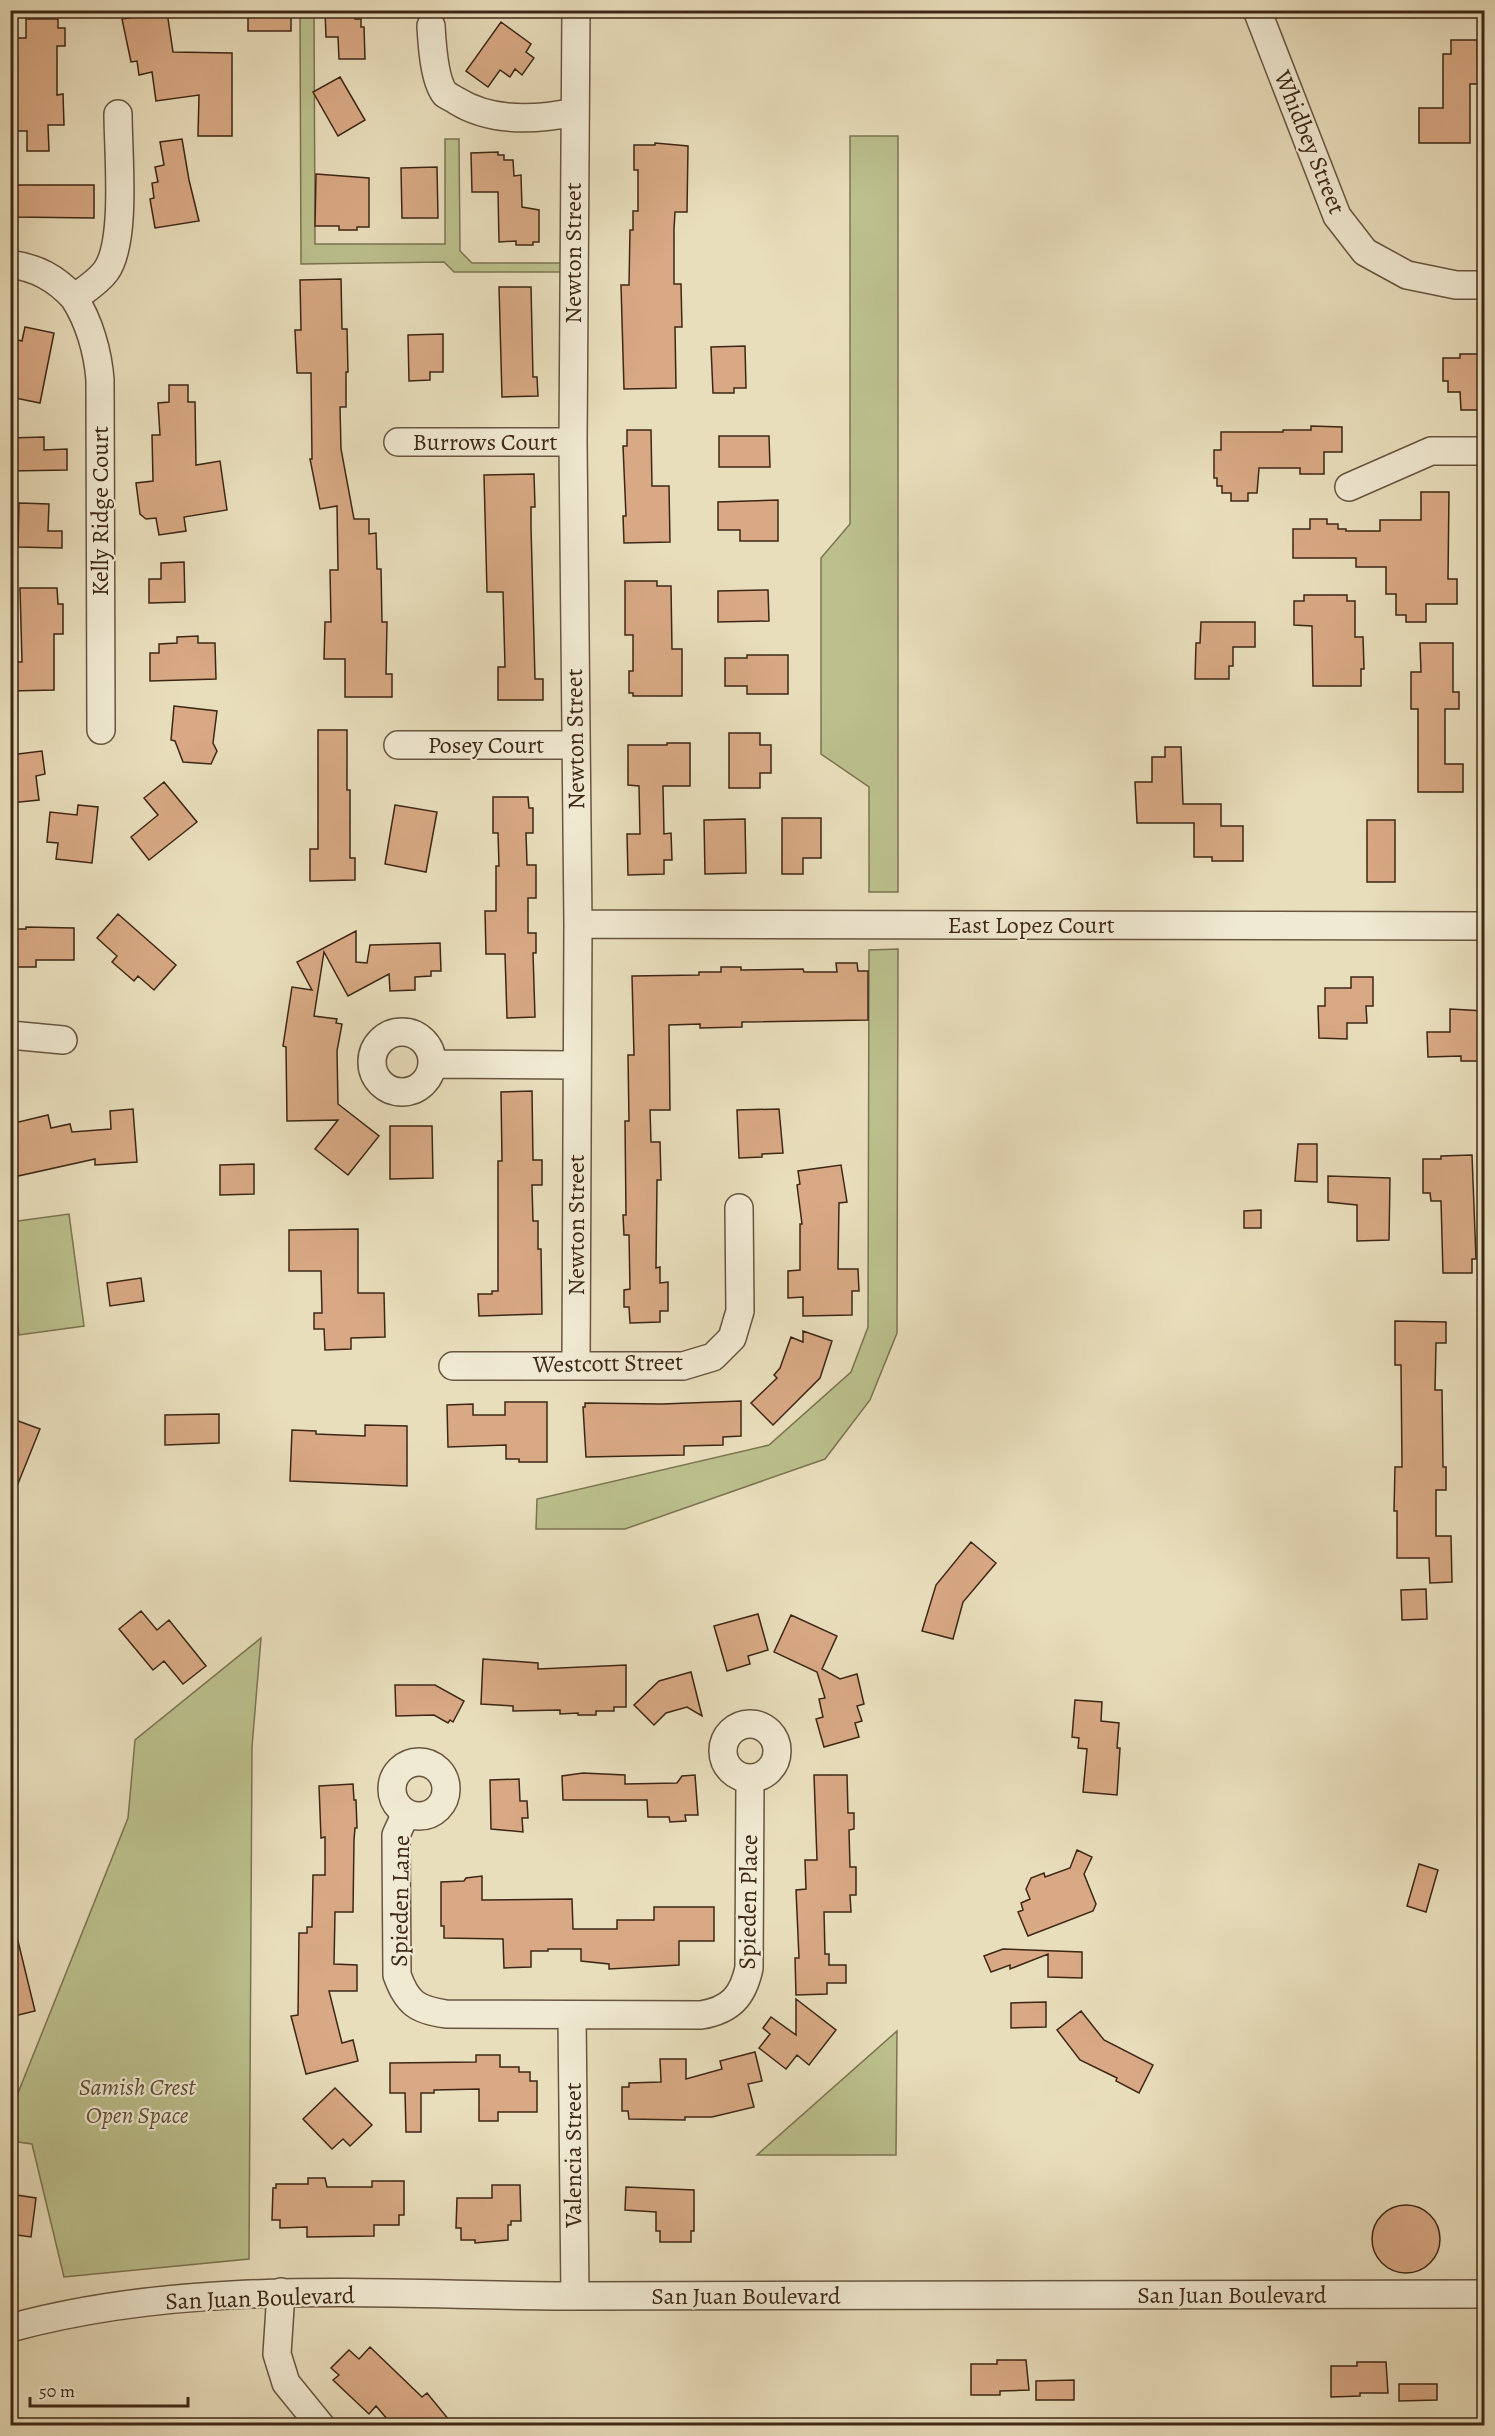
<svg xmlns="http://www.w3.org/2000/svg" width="1495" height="2436" font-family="Alegreya,serif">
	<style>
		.green { fill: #bbc08d; stroke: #7c7452; stroke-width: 1.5 }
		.building { fill: #d8a984; stroke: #3e2716; stroke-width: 1.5 }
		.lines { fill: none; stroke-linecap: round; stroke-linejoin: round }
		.minor-casing { stroke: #695540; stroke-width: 30 }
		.minor { stroke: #f1ead3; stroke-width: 27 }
		.labels { text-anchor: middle; stroke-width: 4.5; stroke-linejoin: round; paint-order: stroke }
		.street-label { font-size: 24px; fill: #3e2716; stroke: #f1ead3 }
		.park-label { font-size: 24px; font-style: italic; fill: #5d4d34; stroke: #f1ead3 }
	</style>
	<rect width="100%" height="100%" fill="#e9debc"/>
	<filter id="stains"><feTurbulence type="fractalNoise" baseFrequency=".00333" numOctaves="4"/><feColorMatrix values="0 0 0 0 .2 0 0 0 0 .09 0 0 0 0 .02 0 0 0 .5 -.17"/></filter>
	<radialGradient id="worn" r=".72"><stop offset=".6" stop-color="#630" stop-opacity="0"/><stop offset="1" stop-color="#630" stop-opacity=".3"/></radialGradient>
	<path class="green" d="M300,11h14l1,233h130v-105h14l1,112 12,12h89v9h-107l-10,-10 -143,2z
		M850,136h48v756h-29v-105l-48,-33v-196l29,-34z
		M898,949l-1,384 -27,67 -45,59 -200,70h-89l1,-30 232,-54 82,-73 17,-45 1,-377z
		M69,1214l15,112 -65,9 -8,-63v-50z
		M261,1638l-9,109 -3,512 -185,18 -32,-133 -21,-3v-43h5l112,-280 7,-78z
		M897,2031l-1,124h-139z"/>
	<path class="building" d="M248,10h43v21h-43z
		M325,10h26l1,5h3v4h6v8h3l1,32h-26l-1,-22h-12z
		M167,12l6,40 59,1v83h-34l1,-41 -43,6 -4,-29 -13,3 -2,-14 -6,1 -9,-43z
		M26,19h32v9h7v18h-8v49l6,-1 1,31h-16l1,26h-22v-20h-13v-18h3l-2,-75h11z
		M501,22l30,22 -5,8 8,6 -12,17 -7,-6 -5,8 -10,-7 -12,17 -22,-16z
		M1451,40h26l1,44h-8v59h-51v-35h24v-54h8z
		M340,77l25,43 -27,16 -25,-44z
		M182,139l7,41 10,41 -44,7 -5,-29 4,-1 -2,-15 6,-1 -3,-15 9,-2 -4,-23z
		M655,143l33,3 -1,66h-12l-1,17v55h7l1,43h-7l1,61 -52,1 -3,-104h8l1,-55h3v-19h5v-41h-4v-25h21z
		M498,152v3h6v5h9l1,16 7,-1 1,32 17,3v32h-6v3h-17v-4l-17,1 -1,-50h-26l-1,-39z
		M437,167l1,51h-36l-1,-50z
		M316,174l53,4v49h-12v3h-18v-4h-24z
		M16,185h78v33l-79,-1z
		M341,279l1,50h5l1,43h-2v35h-6l1,42 13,70h15v15l7,-1 1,36h4l1,53h5l-1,52h6v23h-47v-38h-21l1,-37h6l-1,-52h8l-1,-64 -17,3 -10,-50h2l-1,-86h-14l-2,-43h6l-1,-50z
		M499,287h32l2,90h4l1,19 -36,1z
		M25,327l29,6 -14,70 -30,-6v-59l12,3z
		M443,334v38h-13v8l-21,1 -1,-46z
		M745,346l1,42h-12v5h-21l-2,-46z
		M1460,354h25v56h-24l-1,-18h-12v-11h-5v-23h17z
		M169,385h19v17h7l1,63 24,-4 7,49 -43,7 2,14 -27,4 -3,-17 -10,1 -6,-5 -4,-31 17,-2 -1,-46h8l-2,-32 11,-1z
		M1311,426l31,1v25h-18v22h-24v-6h-41l-2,25h-9v8h-17v-8h-9v-7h-5v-8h-3v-28h7v-18h62v-2h28z
		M627,430h24l1,56h17l1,56 -46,1 -1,-27h3l-3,-70h4z
		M719,436h50l1,31h-51z
		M44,437v13l23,-1v21l-57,1v-33z
		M534,474l1,33h-4v20l4,152h8v21h-45v-33h7l-2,-75h-16l-3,-117z
		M1421,492h28l-1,87h9v25h-31v18h-20v-7h-10v-21h-10v-27h-30v-9h-63v-29h17v-10h17v5h11v5h8v2h34v-11h41z
		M778,500v41h-38v-11h-22v-28z
		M19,503l30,1 -1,27h14v17l-44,-1z
		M184,562l1,40 -36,1v-24h12v-16z
		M625,581h32v5h14l1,63h10v47h-49v-3h-4v-22h4v-36h-8z
		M20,588h37l1,16h5v30h-9v56l-44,1v-29h12z
		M768,590l1,31 -51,1v-31z
		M1304,595h43v6h8v36h8l1,32h-3v17h-48l-1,-60 -18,-1v-24h10z
		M1201,622h54v25h-22v19h-4v13h-34l1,-36h4z
		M198,636v7h17l1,36 -66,2v-28h9v-9l18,-1v-6z
		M1420,643h33v49h6v17h-14v55h18v28h-45v-83h-7v-37h10z
		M747,655h41v39h-41v-8h-22v-28h22z
		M174,706l43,5 -4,32 4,8 -6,13 -28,-2 -8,-21 -4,-1z
		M318,730h29v60h3v68h5v22l-45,1v-32h8z
		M729,733h31v12h11v28h-11v15h-31z
		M667,743h23v43h-27l1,48 7,-1 1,27h-8v14l-36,1 -1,-41h13l-1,-48 -11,-1v-40h39z
		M1165,747h16l2,57h38v22h22v35h-31v-4h-18v-34h-57l-2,-41h17v-25h13z
		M42,751l3,23 -9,2 3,24 -29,3v-48z
		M164,782l33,40 -48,38 -18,-23 27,-22 -14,-17z
		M493,797h35l1,11h4v25h-7l1,32h9v33h-8v35h8v20h-3l2,64 -28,1 -2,-64h-19l-1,-43h11v-45h3l-1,-33h-5z
		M78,805l20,2 -6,56 -36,-4 2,-16 -11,-1 3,-30 27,3z
		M395,805l42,7 -11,60 -41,-8z
		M782,818h39v40h-18v16h-21z
		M745,819l1,54 -41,1 -1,-54z
		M1367,820h28v62h-28z
		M118,914l58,51 -22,25 -16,-14 -4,5 -22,-19 5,-6 -20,-18z
		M26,927l48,1v32h-38v7h-26v-38h16z
		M356,931v31l11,1 3,-18 70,-2 1,28h-10v5l-16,1v13l-25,1 -1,-17 -41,22 -24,-44 -10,64 23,3 -1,4 6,1 -5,27 1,53 41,32 -31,39 -33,-26 23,-29 -51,1 -1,-74 -3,-1 9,-59 20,3 -15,-28z
		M836,963h21l1,8h10v49l-126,2v5l-42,1v-4l-31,1 1,85h-20l1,32h9l1,38h-4l-1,88 4,-1v16l8,-1v29h-8v11l-30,1 -1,-16h-5v-17l6,-1 -1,-54h-5l-1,-20h3l-1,-94h4l-1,-66h6l-2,-79 67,-1v-3h22v-5h20v3l62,-1 1,3h33z
		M1351,977h22v29h-7l1,17h-20v16l-28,-1 -1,-32h7v-18h26z
		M1450,1009l35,2v50h-24v-5l-33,1 -1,-25h23z
		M532,1091l1,69h9v25h-10l1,36h5v28h3l1,65 -63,2 -1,-22h14v-3h6v-130h4l-1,-69z
		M133,1109l4,53 -42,3v-6l-77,17 -8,-35v-17l38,-9 3,13 19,-4 2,8 39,-3 -1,-18z
		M779,1109l4,44 -21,1v3l-23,1 -2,-48z
		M390,1126h42l1,52 -43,1z
		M1298,1144h19v38l-22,-1z
		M1472,1155l4,104h-4v14h-29l-2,-72h-10l-1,-8h-7v-34h18v-3z
		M254,1164v30l-34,1v-30z
		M841,1165l6,37 -8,1 -1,66h20l1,22h-7v24l-49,1v-19l-15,1v-27l12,-1v-46h2l-5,-39 3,-1 -2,-13z
		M1328,1176l62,2 -1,62 -32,1v-36l-29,-3z
		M1261,1210v18h-17v-17z
		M358,1229v64h26l1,44 -34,1v11l-26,1 -1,-21h-10v-16h8l-1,-42h-32v-41z
		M141,1278l3,23 -34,5 -3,-23z
		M1395,1321l51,1v21h-10l-1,47h7l1,77h3v23h-10v46h15l1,46 -22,1 -1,-25h-32v-47h-3l1,-44h7l-1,-102h-6z
		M803,1331l29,10 -12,37 -47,47 -22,-22 26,-25 -3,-3 6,-7 11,-31 12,5z
		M741,1401v35l-18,1v8l-39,1v9l-98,2 -3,-50h2v-4l77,1z
		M505,1402h42v60h-28v-3h-13v-14l-58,2 -1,-42 26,-1v11h32z
		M219,1414v29l-54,2v-30z
		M10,1418l30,11 -29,72h-1z
		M365,1425l42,1v60l-117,-5 2,-51 24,1v3l49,2z
		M971,1542l25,21 -33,39 -10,37 -31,-8 14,-46z
		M1426,1589l1,30 -25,1 -1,-30z
		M141,1611l16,19 12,-10 37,46 -23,18 -19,-23 -11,9 -34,-41z
		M758,1614l10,36 -20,6 2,8 -23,7 -13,-45z
		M791,1615l46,21 -15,33 18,10 17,-5 7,30 -7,2 5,15 -7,2 4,14 -35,10 -8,-28 7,-2 -4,-18 6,-1 -8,-26 -43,-20z
		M483,1659l55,4v6l88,-4v42h-12v4h-18v4h-18v-2l-18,1v-4l-47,1v-5l-32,-2z
		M691,1672l11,44 -15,-9 -21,6 -12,12 -20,-20 25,-24z
		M395,1685h40l29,16 -11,21 -3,-2 -2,3 -14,-8 -38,1z
		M1075,1700l27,2 -1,19 18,2 -2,25h3l-3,47 -34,-3 4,-43 -9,-1 1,-10 -7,-1z
		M583,1773l42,2v9l52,-1 5,-7 13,-1 3,40h-13l1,6 -16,1 -1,-5h-21l-1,-17h-84l-1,-24z
		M814,1775h33l1,38h6v16l-5,1 1,37h6v28h-6l1,17h-27l1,42h4v11h17v18h-19v11l-31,1 -1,-37h4l-3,-68 10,-1 -1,-29h12z
		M519,1779l1,22h7l1,17h-6l1,14 -32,-3 -1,-49z
		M353,1784l1,16h2l1,28h-2l-1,12 -1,72h-18l-1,52 23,1v26h-28l13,52 11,-3 5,21 -52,13 -15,-58 7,-1 1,-82h8v-6h5l1,-52h12v-38l-4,1 -2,-52z
		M1077,1850l15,7 -8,17 12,30 -3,7 -65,25 -10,-24 5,-2 -2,-7 9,-4 -4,-10 5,-11 13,-5 1,4 25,-9z
		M1419,1864l19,6 -12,42 -19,-6z
		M482,1876v24l90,-1 1,30h44v-9h37v-13h60v34h-35v24l-70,4v-5l-28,-3v-12h-33v2h-17v16l-27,1 -1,-29 -59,-1v-12h-3v-44l23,-1 2,-3z
		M10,1937h7l18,74 -25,6z
		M1003,1949l79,3v26l-34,-1v-23l-38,15v-4l-19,7 -7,-16z
		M796,1999l40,31 -27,35 -12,-10 -11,14 -27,-21 11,-14 -7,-6 8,-11 25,18z
		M1046,2002v25l-35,1v-25z
		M1081,2011l23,29 49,25 -14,28 -23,-12 1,-3 -37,-18 -23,-30z
		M755,2052l7,29 -14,3 6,23 -42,10h-27v3l-56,-1 -1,-8h-6v-24h7v-4l32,-1 -1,-23h26v20l36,-10 -2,-8z
		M476,2055h24v12h19v5h11v9h7v31h-39v9h-19v-32l-45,1v3h-13v39h-15l-1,-39h-15v-30l86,-1z
		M335,2088l37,37 -22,21 -7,-7 -11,10 -29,-30z
		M308,2178h17l2,9h45v-6h32v34h-5v10h-25v11l-67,1v-10l-27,1v-8h-8l1,-32h3v-4h32z
		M492,2185h28l1,36h-10v4h-3v15l-33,3v-3h-14v-12h-5l1,-30h35z
		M626,2187l68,3v41h-3v11h-31v-11h-4v-19l-31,-2z
		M10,2194l26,4 -5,39 -21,-3z
		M1372 2239a34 34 0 1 1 68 0a34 34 0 1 1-68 0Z
		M370,2347l52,50 5,-4 27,33h-61l-17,-20 -7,8 -36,-34 6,-5 -8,-7 18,-18 10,9z
		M997,2360h29l3,30 -29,1v4h-29v-31h26z
		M1357,2362h29l2,31h-28v3l-29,1v-31h26z
		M1074,2380v20h-38v-19z
		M1399,2384h38v16l-38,1z"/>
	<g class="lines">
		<defs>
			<path id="minor" d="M1257,10l80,206 28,36 42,23 49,10h28
				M431,26c1,18 3,54 14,68 3,2 9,5 12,7 34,21 80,19 118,11
				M10,264c27,4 46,14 64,34 11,-8 24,-16 32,-27 21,-29 12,-118 12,-157
				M74,298c15,23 24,54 26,82l1,350
				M398,442h175
				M1349,487l82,-36h53
				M398,745h177
				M578,924l906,2
				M372 1062a30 30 0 1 1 60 0a30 30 0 1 1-60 0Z
				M10,1035l53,5
				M432,1064l144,1
				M576,1365l2,-441 -5,-482 3,-432
				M453,1366h230l30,-9 19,-19 8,-27 -1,-103
				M723 1751a27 27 0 1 1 54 0a27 27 0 1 1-54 0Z
				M392 1789a27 27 0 1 1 54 0a27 27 0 1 1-54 0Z
				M406,1813l-10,22 1,140c10,28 20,35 49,39l255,1c30,-5 42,-19 48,-47l1,-190
				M572,2015l3,281
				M281,2292l-4,62 9,29 35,43
				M10,2328c186,-51 379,-32 569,-32 302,0 604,-1 905,-2"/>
		</defs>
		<use href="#minor" class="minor-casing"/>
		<use href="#minor" class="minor"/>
	</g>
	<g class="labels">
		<g class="street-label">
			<text transform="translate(1310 142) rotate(68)" y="8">Whidbey Street</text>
			<text transform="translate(573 253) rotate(-90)" y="8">Newton Street</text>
			<text x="485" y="450">Burrows Court</text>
			<text transform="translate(100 511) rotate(-90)" y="8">Kelly Ridge Court</text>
			<text transform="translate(575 739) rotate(-91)" y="8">Newton Street</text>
			<text x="486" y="753">Posey Court</text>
			<text x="1031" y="933">East Lopez Court</text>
			<text transform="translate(576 1225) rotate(-90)" y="8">Newton Street</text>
			<text transform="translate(608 1363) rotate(-1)" y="8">Westcott Street</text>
			<text transform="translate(400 1901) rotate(-89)" y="8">Spieden Lane</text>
			<text transform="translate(748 1902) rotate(-89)" y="8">Spieden Place</text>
			<text transform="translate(573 2155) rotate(-90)" y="8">Valencia Street</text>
			<text x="1232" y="2303">San Juan Boulevard</text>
			<text x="746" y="2304">San Juan Boulevard</text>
			<text transform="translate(260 2298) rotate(-2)" y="8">San Juan Boulevard</text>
		</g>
		<g class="park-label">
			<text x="137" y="2095">Samish Crest<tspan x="137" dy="28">Open Space</tspan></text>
		</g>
	</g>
	<rect width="1495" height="2436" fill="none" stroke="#e9debc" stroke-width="36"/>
	<rect x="12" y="12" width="1471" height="2412" fill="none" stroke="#3e2716" stroke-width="3"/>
	<rect x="18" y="18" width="1459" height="2400" fill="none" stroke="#3e2716" stroke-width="1.5"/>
	<path d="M30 2397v9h158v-9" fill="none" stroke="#3e2716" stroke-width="3"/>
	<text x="39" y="2397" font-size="18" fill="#3e2716" stroke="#f1ead3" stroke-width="4.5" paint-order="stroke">50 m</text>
	<rect width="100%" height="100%" filter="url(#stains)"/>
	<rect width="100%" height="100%" fill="url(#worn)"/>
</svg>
